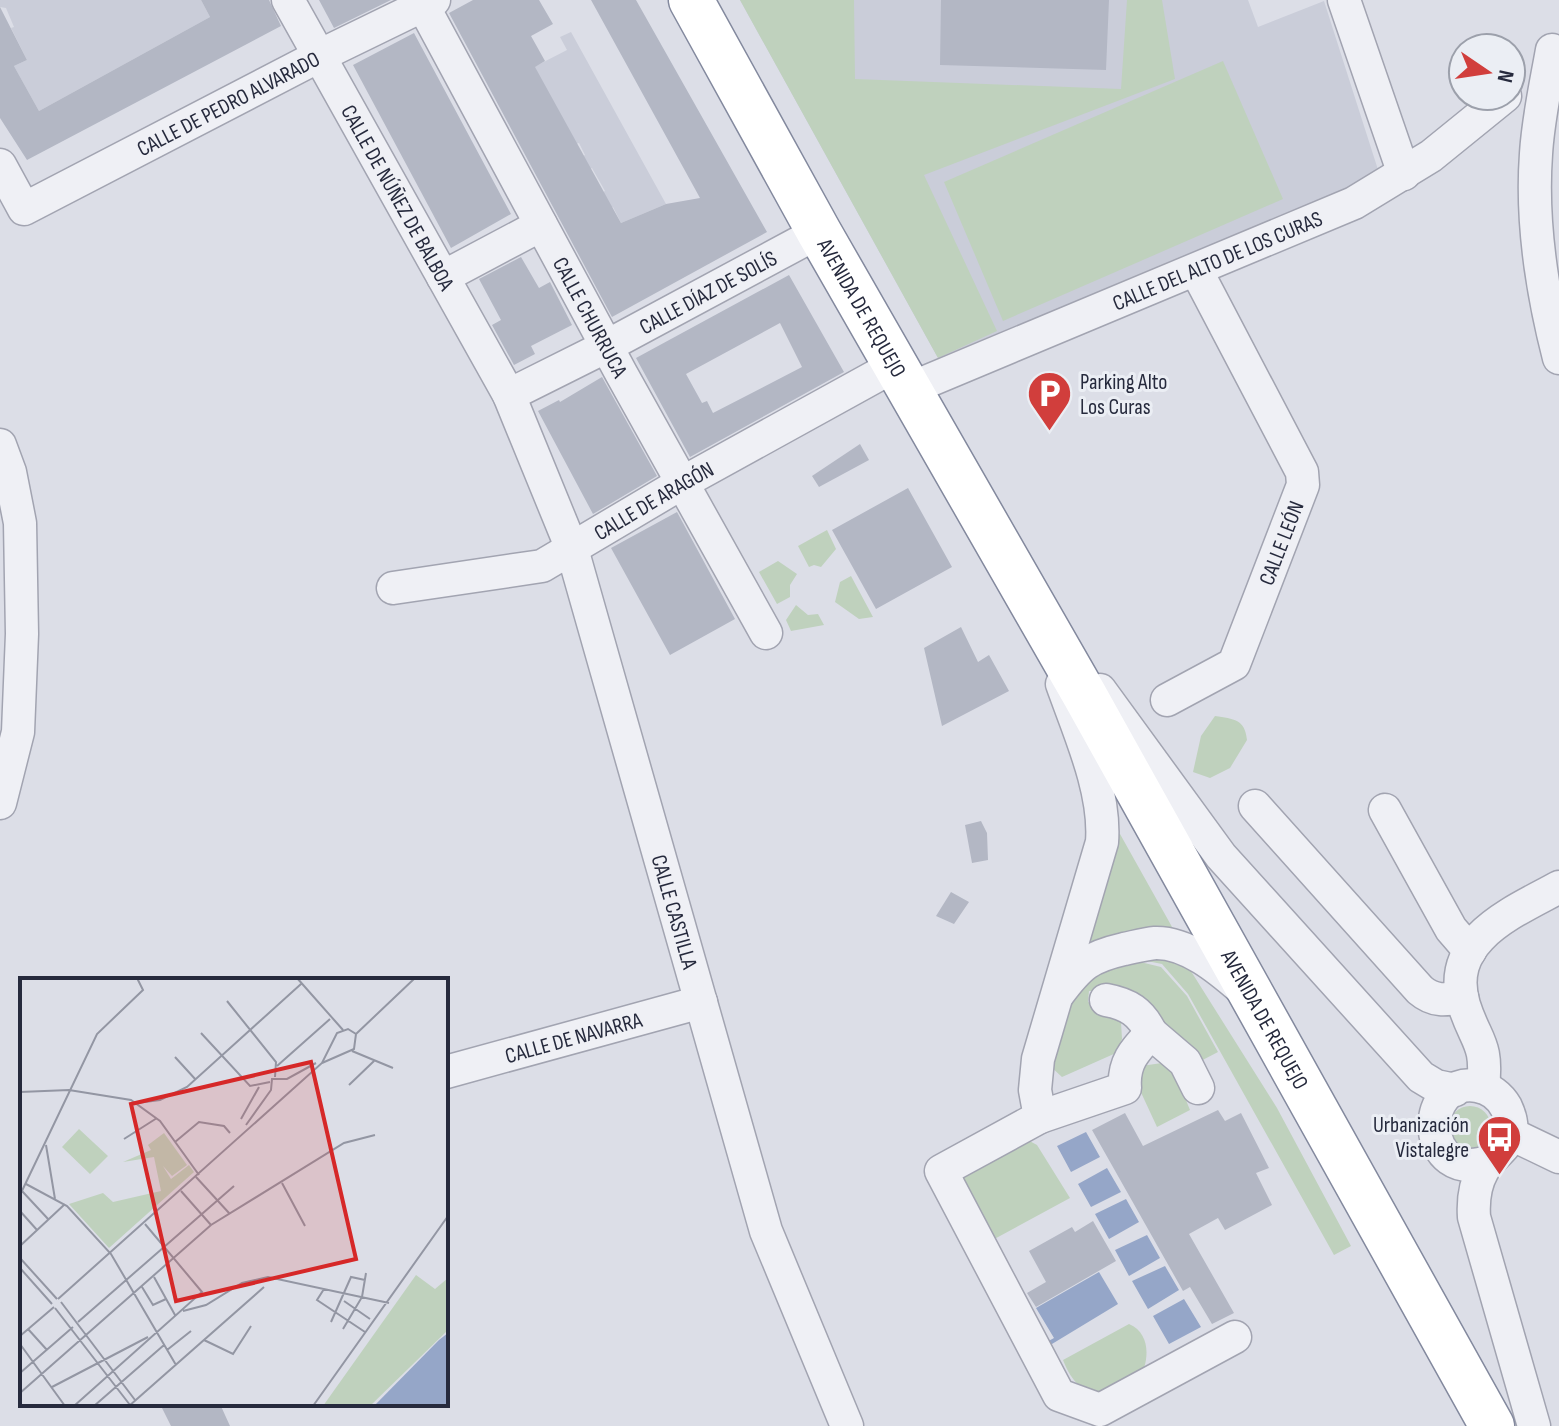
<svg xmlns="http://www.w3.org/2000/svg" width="1559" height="1426" font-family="'Sofia Sans Condensed',sans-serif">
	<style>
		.built { fill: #cacdd9 }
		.green { fill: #bfd1bd }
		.water { fill: #95a6c8 }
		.building { fill: #b3b7c4; fill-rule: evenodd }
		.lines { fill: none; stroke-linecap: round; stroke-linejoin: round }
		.minor-casing { stroke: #a2a4b1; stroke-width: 35 }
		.highway-casing { stroke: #83899e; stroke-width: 47 }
		.minor { stroke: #eff0f5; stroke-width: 32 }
		.highway { stroke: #fff; stroke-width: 44 }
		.labels { text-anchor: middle; stroke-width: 6; stroke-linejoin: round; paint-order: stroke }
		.street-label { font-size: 22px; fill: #262a3d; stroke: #ebeef4 }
		.poi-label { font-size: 22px; fill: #262a3d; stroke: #ebeef4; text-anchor: start }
		.inset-road { fill: none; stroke: #9396a3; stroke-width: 2 }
		.view { fill: #d62828; fill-opacity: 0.15; stroke: #d62828; stroke-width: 4 }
		.inset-edge { fill: none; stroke: #262a3d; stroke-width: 4 }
	</style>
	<rect width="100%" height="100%" fill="#dcdee7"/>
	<path class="built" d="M0,0h201l9,17 -171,94 -25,-45 13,-6 -16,-32 3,-1 -8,-19 -6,-1z
		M740,0h508l10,27 66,-26 56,175 -442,182z
		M571,32l95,172 -45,19 -8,-16 -14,8 -8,-15 14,-9 -13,-23 -14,7 -7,-12 14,-8 -6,-12 -3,1 -42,-77 33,-17 -7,-13z"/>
	<path class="green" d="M740,0h114l1,79 266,10 6,-89h35l13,79 -251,96 73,156 -59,27z
		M1223,61l60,138 -280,122 -59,-139z
		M827,530l9,19 -15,18 -7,-2 -5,2 -11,-21z
		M778,561l19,13 -7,11v12l-13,7 -18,-32z
		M851,576l22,41 -14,2 -24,-17 5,-20z
		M796,605l12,10 10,-1 6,11 -33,6 -5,-11z
		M1215,716c19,3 30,3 32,24l-17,28 -20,10 -17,-6 8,-36z
		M1120,834l56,100 -90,17 29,-115z
		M1163,958l12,2 14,8 88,140 74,138 -17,9 -146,-261 -26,-30 -25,-5z
		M1136,961l25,6 26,29 31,56 -25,13 -83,-74h-21l-1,11 17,7 16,13 1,17 -6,14 -54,24 -13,-12c18,-61 17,-92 87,-104z
		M1162,1063l10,3 18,44 -33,17 -19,-41 3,-20z
		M1449 1127a21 21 0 1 1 42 0a21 21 0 1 1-42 0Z
		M1024,1138l13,7 33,53 -83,45 -27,-62 7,-14z
		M1129,1324c23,10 20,38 10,56 -36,14 -59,23 -76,-20z"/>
	<path class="water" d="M1086,1132l14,25 -29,15 -14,-26z
		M1107,1168l14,24 -30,15 -13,-23z
		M1126,1199l13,23 -30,17 -14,-25z
		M1147,1235l13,23 -31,18 -14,-26z
		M1165,1266l14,24 -31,19 -16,-28z
		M1099,1272l19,32 -71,43 -2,-4 9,-5 -18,-30z
		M1184,1299l17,28 -32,17 -16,-28z"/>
	<path class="building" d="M201,0h68l12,26 -254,134 -27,-42v-111l27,53 -13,6 25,45 171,-94z
		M319,0h72l-57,28z
		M473,0h66l14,24 -22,12 14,25 -10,6 86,156 45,-19 34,-6 -109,-198h45l131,232 -155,85 -163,-304z
		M941,0h168l-3,70 -166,-5z
		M414,33l97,181 -60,34 -98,-183z
		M521,257l18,31 11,-6 22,43 -41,21 4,8 -21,11 -22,-40 9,-5 -22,-41z
		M789,275l55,97 -154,85 -54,-99zM780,323l22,44 -89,46 -6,-12 -5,2 -16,-29z
		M602,377l55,99 -64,38 -55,-103 21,-11 1,2z
		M860,444l9,16 -50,27 -7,-11z
		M908,488l44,79 -76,42 -44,-79z
		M677,512l58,107 -65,36 -59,-107z
		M961,627l17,35 11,-7 20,36 -67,35 -18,-78z
		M981,821l6,12 1,27 -16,3 -7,-38z
		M951,892l18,10 -15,22 -18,-8z
		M1218,1110l7,11 16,-8 28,55 -13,5 16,32 -47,25 -7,-12 -29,16 45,79 -22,11 -22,-37 -7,4 -91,-161 33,-17 18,33z
		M1093,1221l23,40 -80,46 -9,-14 19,-11 -17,-31 43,-24 3,5z
		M160,1404h60l10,22h-59z"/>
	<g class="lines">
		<defs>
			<g id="minor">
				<path id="s1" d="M288,0l221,395 63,154 194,682 81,195"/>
				<path id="s2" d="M420,0l201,373 145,260"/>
				<path d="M1344,0l60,174"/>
				<path d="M1552,50c-6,34 -14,69 -16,104 -5,68 6,138 23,204"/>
				<path id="s3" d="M0,165l24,44 295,-153 115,-56"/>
				<path d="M443,277l98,-52"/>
				<path id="s4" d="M909,389l445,-186 77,-47 74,-60"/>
				<path id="s5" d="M509,395l98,-49 212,-114"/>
				<path d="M0,445l10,27 10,51 2,111 -4,98 -18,71"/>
				<path id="s6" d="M393,588l149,-22 140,-83 214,-118"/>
				<path d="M1062,684c17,48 44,107 40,158l-64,217 -3,31 5,27 -99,54 118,224 41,15 135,-73"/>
				<path d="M1100,690l121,166 200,221 15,9 19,4"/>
				<path id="s7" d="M1167,700l67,-36 69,-179 -1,-13 -106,-202"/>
				<path d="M1255,806l165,184c14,12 26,10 42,7"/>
				<path d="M1385,810l66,119 19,22"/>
				<path d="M1059,993c21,-28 30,-36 65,-44 10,-2 21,-5 31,-6 32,-1 64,26 87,46"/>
				<path d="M1106,1000c22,4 35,12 45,33"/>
				<path id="s8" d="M446,1072l255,-70"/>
				<path d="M1483,1087c5,-45 -7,-44 -19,-82 -20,-66 50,-93 95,-118"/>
				<path d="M1040,1117l85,-29c-2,-25 9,-37 26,-55l34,29 13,26"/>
				<path d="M1509,1133l50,24"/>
				<path d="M1490,1161c-71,26 -72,-85 -13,-75 12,2 23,10 29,21 17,36 -10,41 -23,63 -8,14 -10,32 -9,47l60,209"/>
			</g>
			<g id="highway">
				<path id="s9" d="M691,0l128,232 265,462 408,732"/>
			</g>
		</defs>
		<use href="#minor" class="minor-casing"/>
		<use href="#highway" class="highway-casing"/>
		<use href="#minor" class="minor"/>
		<use href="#highway" class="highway"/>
	</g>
	<defs>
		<symbol id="parking-pin" viewBox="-11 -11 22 30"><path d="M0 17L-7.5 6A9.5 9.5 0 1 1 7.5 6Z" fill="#d13e3c" stroke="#ebeef4"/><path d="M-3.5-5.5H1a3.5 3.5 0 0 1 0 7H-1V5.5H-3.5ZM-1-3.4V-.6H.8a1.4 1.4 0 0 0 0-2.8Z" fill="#fff"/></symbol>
		<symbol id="bus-pin" viewBox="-11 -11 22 30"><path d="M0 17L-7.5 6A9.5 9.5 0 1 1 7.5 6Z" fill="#d13e3c" stroke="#ebeef4"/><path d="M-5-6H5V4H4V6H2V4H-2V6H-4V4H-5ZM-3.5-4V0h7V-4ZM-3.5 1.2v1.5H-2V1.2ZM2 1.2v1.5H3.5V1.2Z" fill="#fff"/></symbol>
	</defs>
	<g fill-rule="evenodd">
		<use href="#parking-pin" x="1024" y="368" width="51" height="69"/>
		<use href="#bus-pin" x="1474" y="1112" width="51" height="69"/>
	</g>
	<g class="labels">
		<g class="street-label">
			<text dy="8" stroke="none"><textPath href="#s3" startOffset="280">CALLE DE PEDRO ALVARADO</textPath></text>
			<text dy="8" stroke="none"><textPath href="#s1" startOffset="226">CALLE DE NÚÑEZ DE BALBOA</textPath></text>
			<text dy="8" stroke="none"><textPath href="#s4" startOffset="334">CALLE DEL ALTO DE LOS CURAS</textPath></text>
			<text dy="8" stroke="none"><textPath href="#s5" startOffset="224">CALLE DÍAZ DE SOLÍS</textPath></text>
			<text dy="8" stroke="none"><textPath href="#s9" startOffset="352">AVENIDA DE REQUEJO</textPath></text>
			<text dy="8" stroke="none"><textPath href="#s2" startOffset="360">CALLE CHURRUCA</textPath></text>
			<text dy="8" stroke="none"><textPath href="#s6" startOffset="280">CALLE DE ARAGÓN</textPath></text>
			<text dy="8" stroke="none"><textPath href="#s7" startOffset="206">CALLE LEÓN</textPath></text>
			<text dy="8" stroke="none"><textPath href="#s1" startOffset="996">CALLE CASTILLA</textPath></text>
			<text dy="8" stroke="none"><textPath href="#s9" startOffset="1170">AVENIDA DE REQUEJO</textPath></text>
			<text dy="8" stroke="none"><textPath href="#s8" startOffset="132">CALLE DE NAVARRA</textPath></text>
		</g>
		<g class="poi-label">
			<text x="1080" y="389">Parking Alto<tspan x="1080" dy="25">Los Curas</tspan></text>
			<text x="1469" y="1132" text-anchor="end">Urbanización<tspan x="1469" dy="25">Vistalegre</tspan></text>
		</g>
	</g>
	<g transform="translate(20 978)">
		<rect width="428" height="428" fill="#dcdee7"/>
		<path d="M59,151l29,27 -18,18 -28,-27zM144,155l23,32 -15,11 -9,-10 8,13 18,-14 5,7 -85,76 -40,-44 34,-11 10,9 48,-11 -7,-34 -31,5 28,-12 -3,-5zM396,297l19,14 13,-11v52l-78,76h-47z" fill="#bfd1bd"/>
		<path d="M428,355v73h-74l65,-66z" fill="#95a6c8"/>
		<path class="inset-road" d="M277,0l46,52M207,23l49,61 -1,15M181,55l49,53 20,-4M336,56l59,-56M332,73l41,17M155,79l21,23M257,88l53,-47M329,107l25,-24M0,114l49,-2 62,10 29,21 39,54M117,125l23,-3 27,-13 114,-103M221,141l18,-32M226,147l25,-35 1,-11h15l29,-16M104,161l33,-21M155,164l24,-20 25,4 6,7M26,167l9,54M176,199l33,36M262,205l23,43M6,206l41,22 44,48 65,111M2,213l27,29M161,213l30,34M0,217l77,-161 46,-44 -6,-12M0,233l17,19M0,268l45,-42M0,280l37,41M0,290l32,36M134,299l21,38M122,309l11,18 13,-6M304,311l-7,11 48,32M38,321l264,-236 15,-30 11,-4 8,5 -2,15 -32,14M324,323l26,18M41,324l74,98M35,330l75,97M163,333l23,-6 36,-22 26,-6 121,26M58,344l156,-136M311,344l20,-45 14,3M8,351l19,21M323,351l19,-32 4,-24M0,358l34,-29M184,362l29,14 18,-28M0,366l45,62M147,372l24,-19M0,395l53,-46M32,409l96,-50M0,415l191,-168 133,-82 31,-8M54,428l128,-114 -57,-68M74,428l70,-61M109,428l135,-119M293,428l135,-190"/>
		<path class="view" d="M291,84l45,197 -180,42 -45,-197z"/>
		<rect width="428" height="428" class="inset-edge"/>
	</g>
	<g transform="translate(1487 72) rotate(103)"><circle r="38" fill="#ebeef4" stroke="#9ca0ab" stroke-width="2"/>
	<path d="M0-6L14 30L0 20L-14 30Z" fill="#d13e3c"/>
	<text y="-12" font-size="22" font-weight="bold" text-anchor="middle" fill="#262a3d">N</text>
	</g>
</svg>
